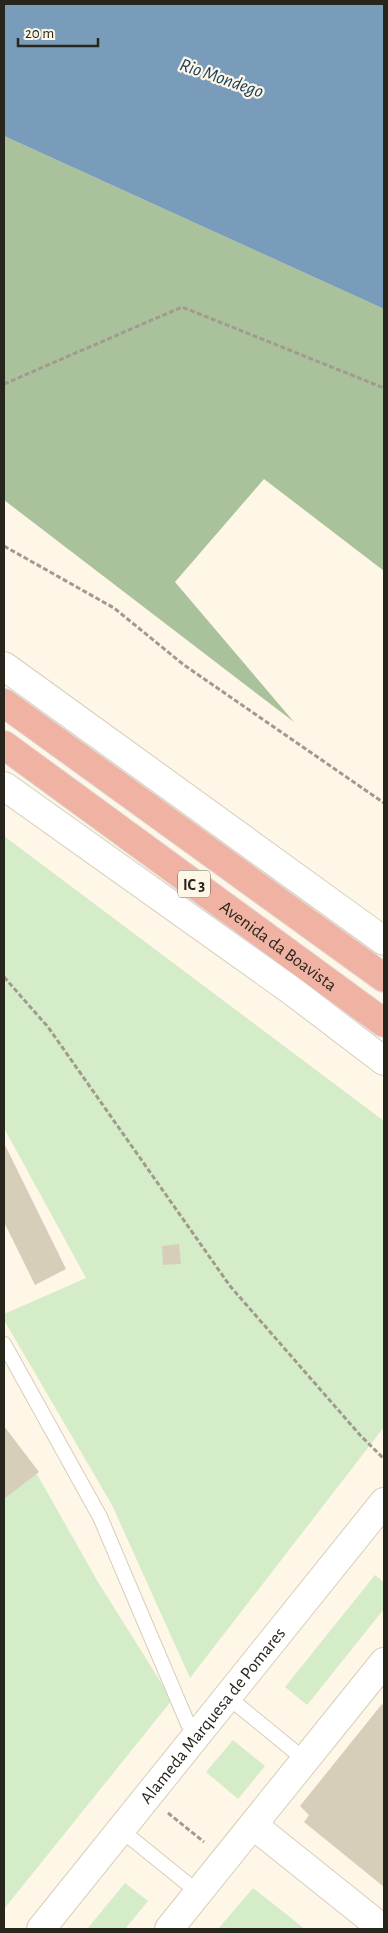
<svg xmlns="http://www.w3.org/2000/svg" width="388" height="1933" font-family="'Alegreya Sans',sans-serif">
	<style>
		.green { fill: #d4edc8 }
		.forest { fill: #a9c29c }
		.water { fill: #799cbb }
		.building { fill: #d7ceba }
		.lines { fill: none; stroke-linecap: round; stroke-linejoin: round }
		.service-casing { stroke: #d7ceba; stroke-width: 16 }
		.minor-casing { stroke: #d7ceba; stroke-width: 30 }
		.trunk-casing { stroke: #dddcdb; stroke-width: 30 }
		.path { stroke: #a09b8e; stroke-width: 3; stroke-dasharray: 5 2.5; stroke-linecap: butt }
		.service { stroke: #fff; stroke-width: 14 }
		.minor { stroke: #fff; stroke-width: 28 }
		.trunk { stroke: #f0b2a2; stroke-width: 28 }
		.labels { text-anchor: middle; stroke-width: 4.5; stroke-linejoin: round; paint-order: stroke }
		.shield { fill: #fef6e6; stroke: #686459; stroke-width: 1 }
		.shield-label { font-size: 16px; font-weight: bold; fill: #28251d }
		.street-label { font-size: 18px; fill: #28251d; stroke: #fef6e6 }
		.water-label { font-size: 19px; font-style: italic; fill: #123d5c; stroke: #fef6e6 }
	</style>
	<rect width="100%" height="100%" fill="#fef6e6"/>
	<path class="green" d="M4,836l380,285v306l-194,251 -78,-173 -108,-185v-6l82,-36 -82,-150z
		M4,1431l34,45 60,106 74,118 -168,209z
		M375,1575l9,7v27l-77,96 -22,-18z
		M233,1740l32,26 -27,33 -32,-27z
		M125,1883l23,18 -23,28h-38z
		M253,1888l52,41h-87z"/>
	<path class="forest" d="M4,136l380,173v262l-120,-92 -89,103 119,140 -290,-222z"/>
	<path class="water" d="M4,4h380v305l-380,-173z"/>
	<path class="building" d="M4,1143l62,126 -31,16 -31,-63z
		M179,1244l2,20 -18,1 -1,-19z
		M4,1426l35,46 -35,27z
		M382,1704l2,2v181l-80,-65 5,-7 -9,-9z"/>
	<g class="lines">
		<defs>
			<path id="service" d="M4,1344l96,173 88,207 11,9
				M228,1697l77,63
				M121,1830l78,63"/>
			<g id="minor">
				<path d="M4,666l380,275"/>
				<path d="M4,786l288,205 92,70"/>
				<path d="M253,1825l130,104"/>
				<path id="s1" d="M41,1929l343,-427"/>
				<path d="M169,1929l215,-267"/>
			</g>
			<g id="trunk">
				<path d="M4,703l380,275"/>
				<path id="s2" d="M4,745l380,278"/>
			</g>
		</defs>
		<use href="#service" class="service-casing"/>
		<use href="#minor" class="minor-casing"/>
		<use href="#trunk" class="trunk-casing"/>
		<path class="path" d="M4,384l178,-77 202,81
			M4,546l110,62 70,57 200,138
			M4,977l44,50 182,259 130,149 24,24
			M168,1813l36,29"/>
		<use href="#service" class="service"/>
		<use href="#minor" class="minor"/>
		<use href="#trunk" class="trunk"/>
	</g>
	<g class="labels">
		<rect class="shield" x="178" y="870.5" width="32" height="27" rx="4"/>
		<g class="shield-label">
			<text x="194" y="890">IC 3</text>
		</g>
		<g class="street-label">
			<text dy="6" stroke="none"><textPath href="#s2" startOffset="340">Avenida da Boavista</textPath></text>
			<text dy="6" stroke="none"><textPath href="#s1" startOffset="274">Alameda Marquesa de Pomares</textPath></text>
		</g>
		<g class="water-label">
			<text transform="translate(222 77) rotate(19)" y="7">Rio Mondego</text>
		</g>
	</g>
	<rect width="388" height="1933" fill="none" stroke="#28251d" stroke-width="10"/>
	<path d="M18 38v8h80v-8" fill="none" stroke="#28251d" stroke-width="2.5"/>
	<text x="25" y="38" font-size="15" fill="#28251d" stroke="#fef6e6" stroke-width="4" paint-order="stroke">20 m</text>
</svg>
